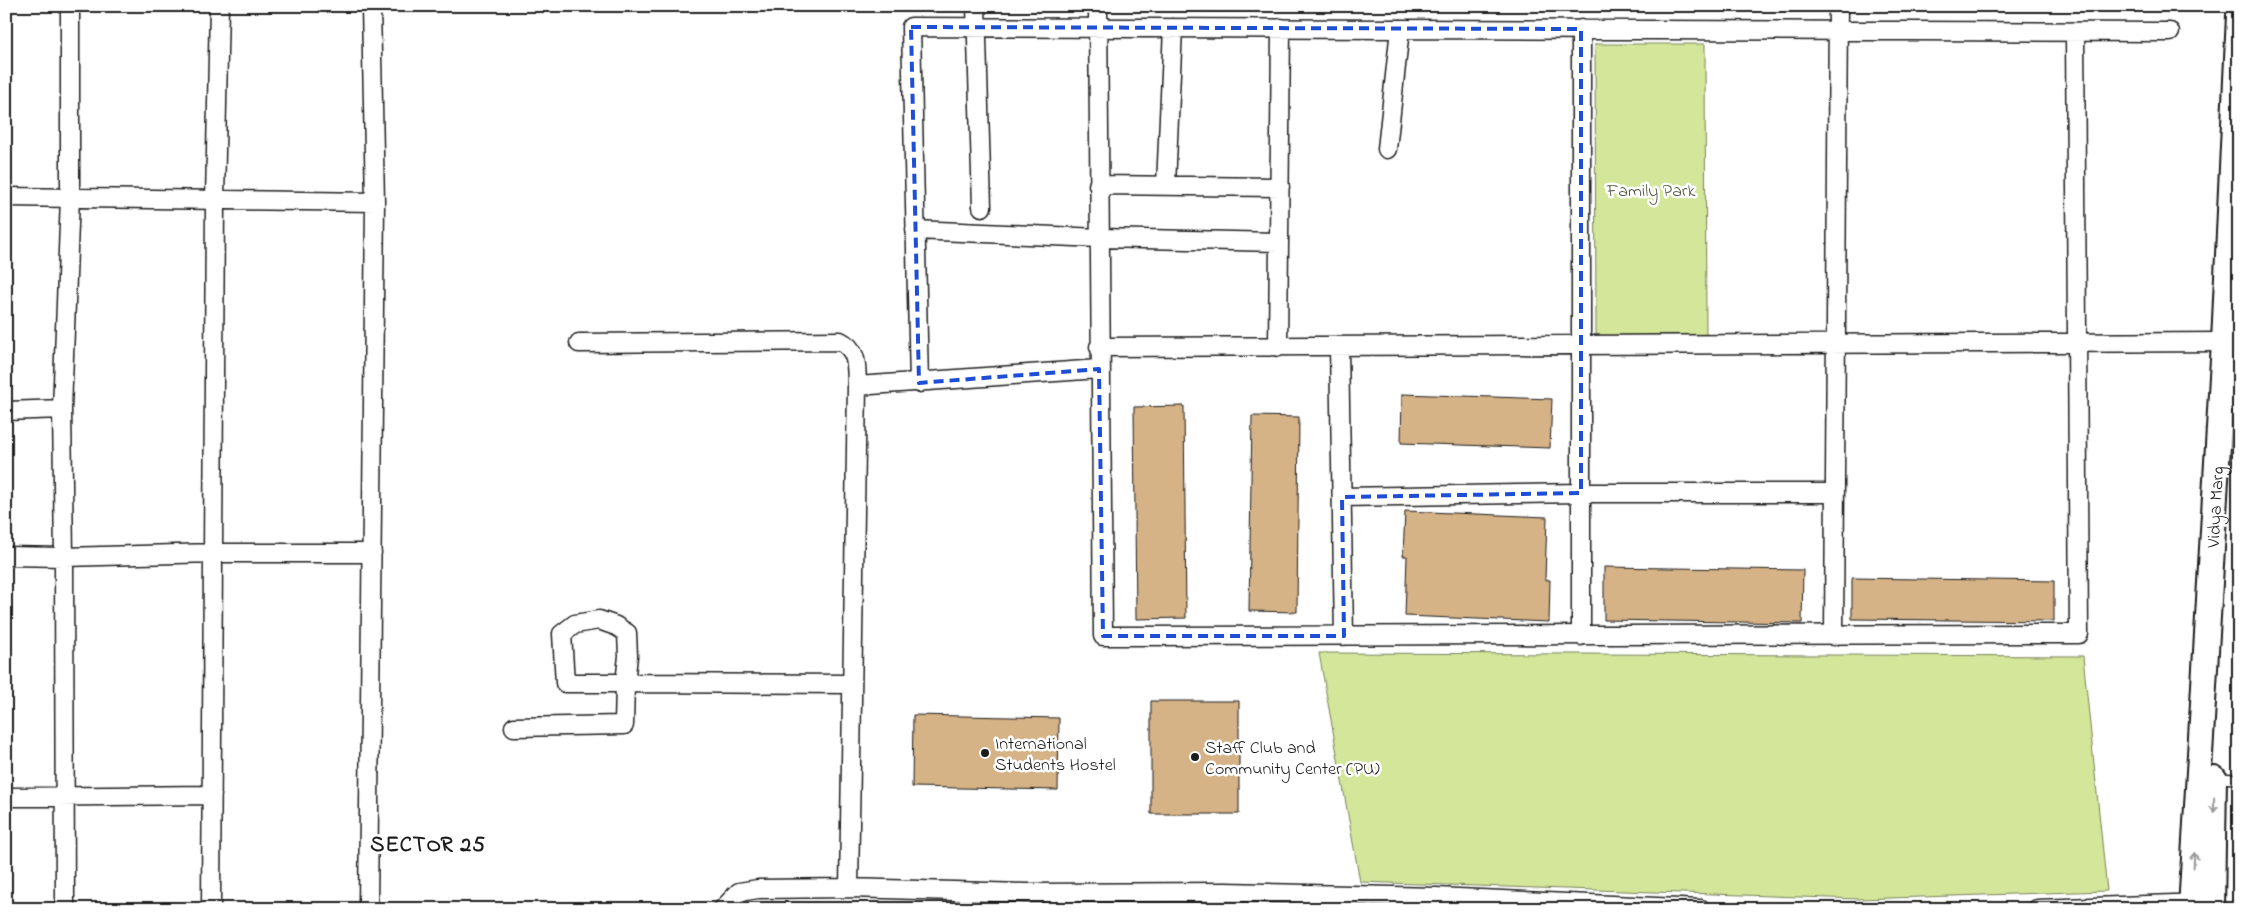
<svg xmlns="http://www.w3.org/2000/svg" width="2245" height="915" font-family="'Indie Flower',sans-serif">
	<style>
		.green { fill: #d3e69a; stroke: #78815b }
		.building { fill: #d5b387; stroke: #1c1c1c }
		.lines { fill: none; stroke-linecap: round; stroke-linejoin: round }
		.lane-casing { stroke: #1c1c1c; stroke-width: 12 }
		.street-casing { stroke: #1c1c1c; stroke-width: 21 }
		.secondary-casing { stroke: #1c1c1c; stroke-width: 28 }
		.lane { stroke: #fff; stroke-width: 9 }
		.street { stroke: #fff; stroke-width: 18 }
		.secondary { stroke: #fff; stroke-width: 24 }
		.oneway { stroke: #999 }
		.marked { fill: none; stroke: #1d4ed8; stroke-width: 4; stroke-dasharray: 10 6; stroke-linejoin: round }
		.poi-dot { fill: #1c1c1c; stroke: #fff; stroke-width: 2 }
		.labels { text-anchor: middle; stroke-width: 5; stroke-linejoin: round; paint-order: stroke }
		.park-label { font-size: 18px; fill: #535942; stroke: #fff }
		.street-label { font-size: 18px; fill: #1c1c1c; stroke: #fff }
		.poi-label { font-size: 18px; fill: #1c1c1c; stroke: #fff; text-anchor: start }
		.district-label { font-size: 22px; font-weight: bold; letter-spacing: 1px; fill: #1c1c1c; stroke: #fff }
	</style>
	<rect width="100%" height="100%" fill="#fff"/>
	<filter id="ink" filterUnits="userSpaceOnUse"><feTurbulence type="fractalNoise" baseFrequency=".02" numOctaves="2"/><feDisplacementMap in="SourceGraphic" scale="10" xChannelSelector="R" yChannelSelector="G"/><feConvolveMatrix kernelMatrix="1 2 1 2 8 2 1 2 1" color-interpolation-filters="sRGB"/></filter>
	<g filter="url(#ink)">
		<path class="green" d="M1595,44h110l1,292h-110z
			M1319,653l764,3 24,235 -248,8 -499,-17z"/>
		<path class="building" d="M1402,394l150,5 -2,49 -149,-5z
			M1184,406l2,212 -50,1 -2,-212z
			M1252,416l47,1 -2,195 -48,-1z
			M1405,511l142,6 -2,63h5l-1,42 -144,-6 2,-60h-4z
			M1604,567l199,3 -1,53 -198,-3z
			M1852,578l202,3v40l-202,-2z
			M1151,701h88v113h-88z
			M913,715l146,3 -1,72 -146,-3z"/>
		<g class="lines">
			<defs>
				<path id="lane" d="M2214,778l25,1"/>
				<path id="street" d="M976,6l6,201
					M1098,6l5,630 976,-2 -4,-602
					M1387,149l13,-120
					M1098,185l182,2
					M1166,185l7,-157
					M6,197l369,5
					M915,230l184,8 180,4
					M579,343l261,-2c19,9 16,27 17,45
					M1339,346l5,290
					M1099,347l1125,-5
					M1278,347l3,-319
					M919,383l-8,-356 1259,5
					M6,411l56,-2
					M1342,497l239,-4h254
					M6,556l58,1 150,-4h158
					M599,620l17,6 11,7 1,23 -3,27h-60l-3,-49 13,-10z
					M1581,636v-607
					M1834,636l4,-630
					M514,727l110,-2 1,-42 227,1
					M6,797l206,-2
					M849,888l8,-502 242,-17
					M65,909l-1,-352 -2,-148 8,-212v-191
					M211,909l4,-709 4,-194
					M368,909l7,-707 -4,-196
					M723,909l16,-17 19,-3 91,-1 179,5 198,-1 210,5 265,12
					M2037,909l165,-6"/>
				<path id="secondary" d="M2191,909l33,-567 15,-327
					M2212,909l2,-131"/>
			</defs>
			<use href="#lane" class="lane-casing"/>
			<use href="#street" class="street-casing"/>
			<use href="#secondary" class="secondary-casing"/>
			<use href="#lane" class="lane"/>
			<use href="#street" class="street"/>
			<use href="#secondary" class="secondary"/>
		</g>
		<defs><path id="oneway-shaft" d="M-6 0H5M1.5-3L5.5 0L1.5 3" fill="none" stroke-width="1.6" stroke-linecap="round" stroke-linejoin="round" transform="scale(1.25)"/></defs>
		<g class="oneway">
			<use href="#oneway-shaft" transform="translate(2214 805) rotate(91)"/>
			<use href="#oneway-shaft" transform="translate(2194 860) rotate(-87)"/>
		</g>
	</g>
	<path class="marked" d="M911,27l670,2v464l-239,4 2,139h-241l-4,-267 -180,14z"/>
	<g class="poi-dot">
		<circle cx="985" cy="753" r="5"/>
		<circle cx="1195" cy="757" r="5"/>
	</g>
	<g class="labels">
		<g class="park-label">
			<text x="1651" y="196">Family Park</text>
		</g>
		<g class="street-label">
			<text transform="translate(2215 507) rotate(-87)" y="6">Vidya Marg</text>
		</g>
		<g class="poi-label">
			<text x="995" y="749">International<tspan x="995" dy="21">Students Hostel</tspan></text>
			<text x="1205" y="753">Staff Club and<tspan x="1205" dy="21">Community Center (PU)</tspan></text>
		</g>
		<g class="district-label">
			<text x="428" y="851">SECTOR 25</text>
		</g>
	</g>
	<rect width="2245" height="915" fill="none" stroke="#fff" stroke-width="25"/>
	<rect x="12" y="12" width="2220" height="890" fill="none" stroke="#1c1c1c" stroke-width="2" filter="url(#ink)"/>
</svg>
